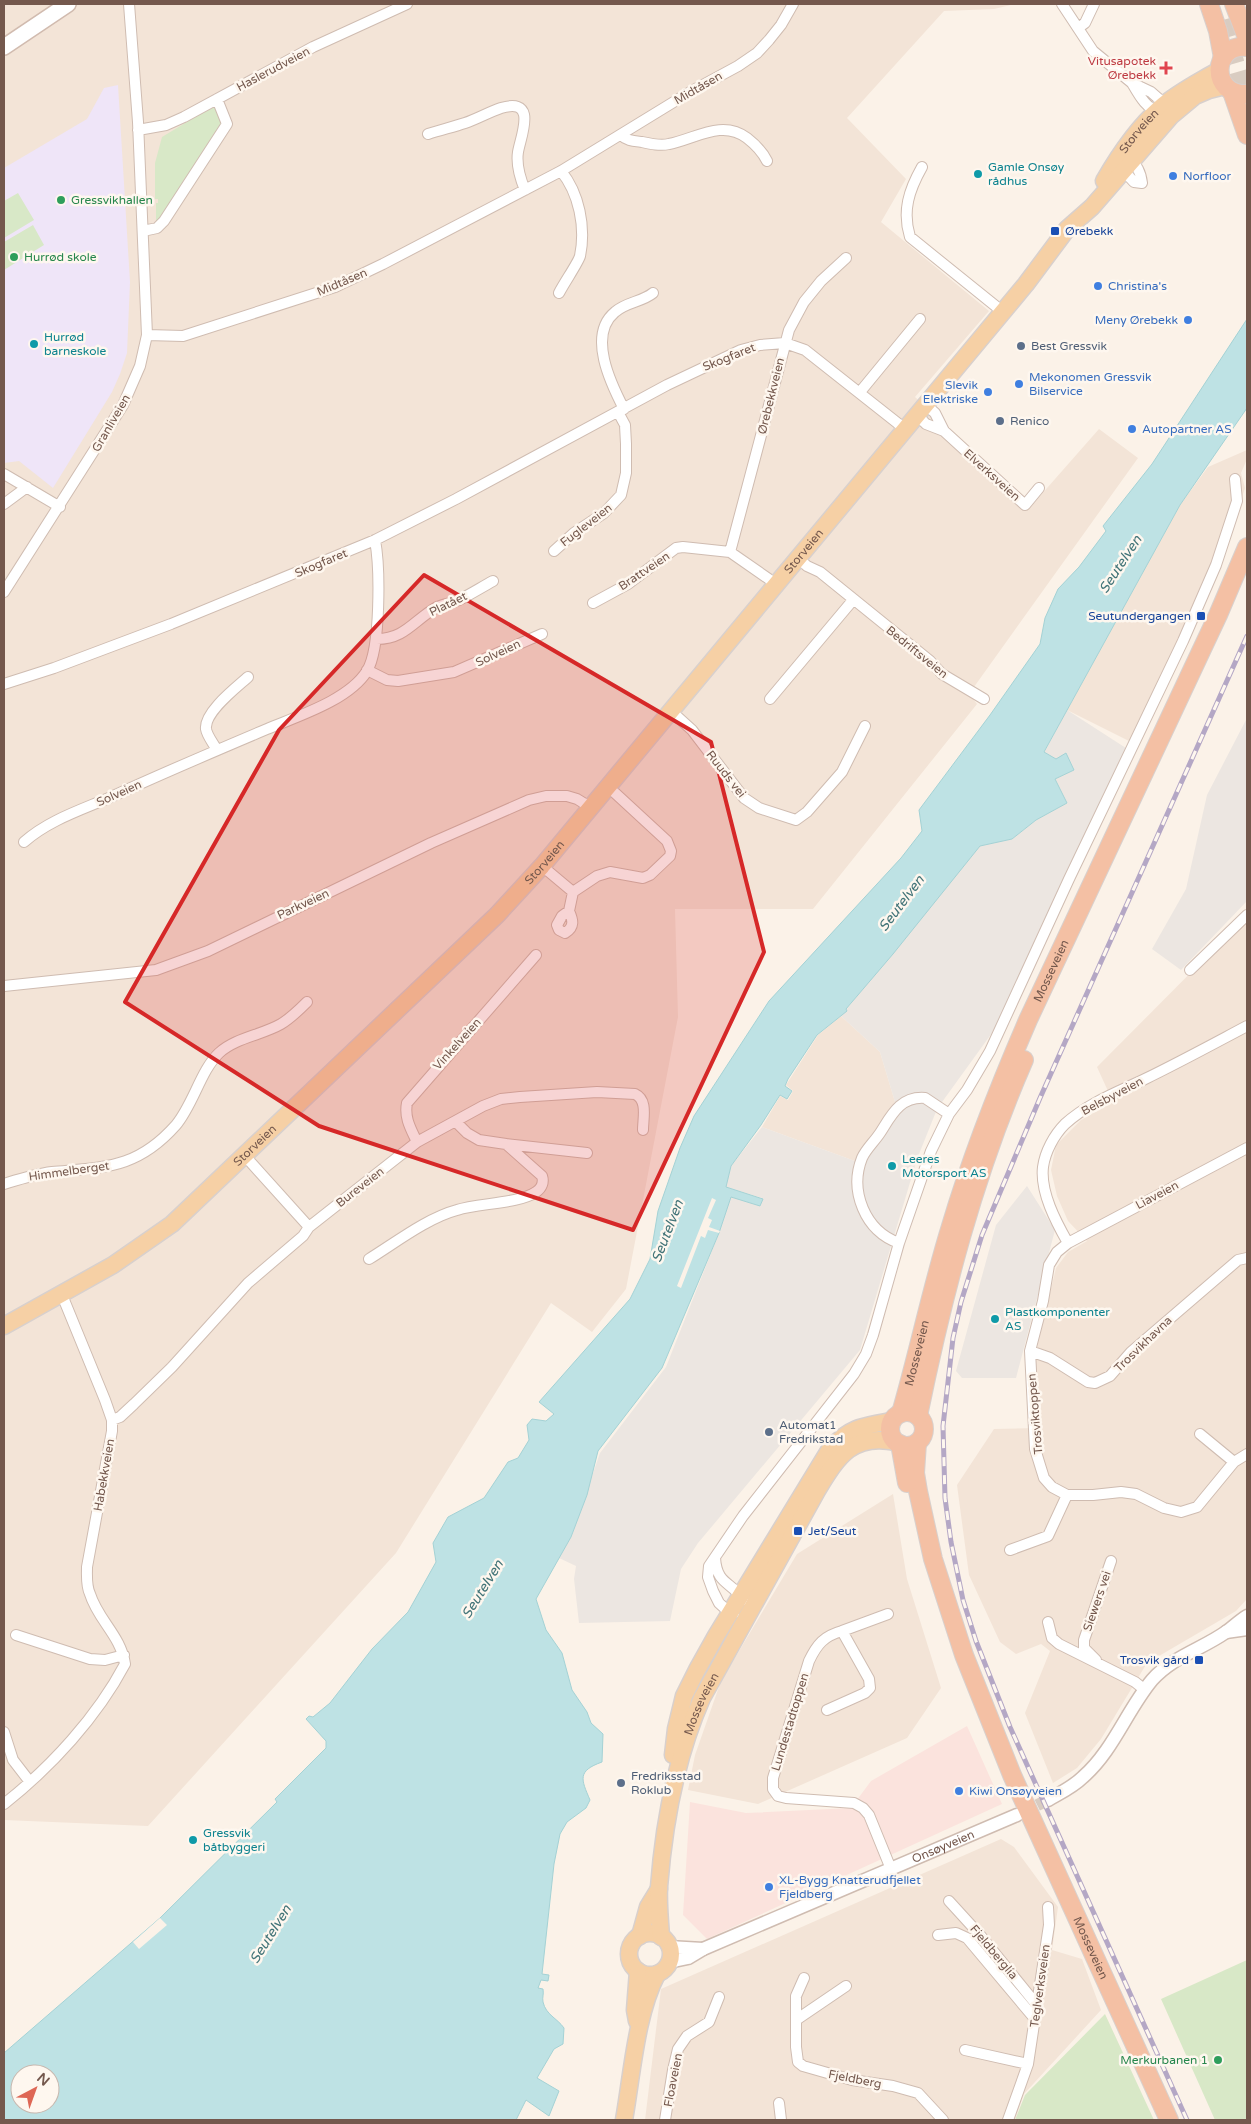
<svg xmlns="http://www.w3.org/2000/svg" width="1251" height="2124" font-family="'Varela Round',sans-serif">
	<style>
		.residential { fill: #f3e4d7 }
		.commercial { fill: #fbe3dd }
		.industrial { fill: #ece6e1 }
		.education { fill: #efe5f8 }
		.green { fill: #d8e8c7 }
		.water { fill: #bee2e4; stroke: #a4d2d5; fill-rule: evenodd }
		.pier { fill: #fbf2e8 }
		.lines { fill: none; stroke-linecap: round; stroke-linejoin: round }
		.tertiary-tunnel { stroke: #d9ccc1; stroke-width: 12; stroke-dasharray: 12 6; stroke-linecap: butt }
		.trunk-tunnel { stroke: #d9ccc1; stroke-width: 18; stroke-dasharray: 18 9; stroke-linecap: butt }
		.minor-casing { stroke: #cfbcb1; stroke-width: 12 }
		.tertiary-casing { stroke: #cfbcb1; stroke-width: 15 }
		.secondary-casing { stroke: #d1bbaf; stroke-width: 18 }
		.primary-casing { stroke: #d8d0cd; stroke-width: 19 }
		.trunk-casing { stroke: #d8d0cd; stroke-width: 20 }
		.minor { stroke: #fff; stroke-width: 10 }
		.tertiary { stroke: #fff; stroke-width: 12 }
		.secondary { stroke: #fff; stroke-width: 15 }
		.primary { stroke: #f6d0a5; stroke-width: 16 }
		.trunk { stroke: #f4c0a4; stroke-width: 18 }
		.rail-casing { stroke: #b4a7c5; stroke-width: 5 }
		.rail { stroke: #fef7ef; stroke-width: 3; stroke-dasharray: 9; stroke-linecap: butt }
		.marked { fill: #d62828; fill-opacity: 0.2; stroke: #d62828; stroke-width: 4; stroke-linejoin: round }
		.health-dot { fill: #e0444e; stroke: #fef7ef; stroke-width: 2 }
		.culture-dot { fill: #0f9aa8; stroke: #fef7ef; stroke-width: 2 }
		.shop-dot { fill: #3f7fe0; stroke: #fef7ef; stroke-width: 2 }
		.leisure-dot { fill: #2e9e5b; stroke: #fef7ef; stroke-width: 2 }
		.transit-dot { fill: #1a4fb4; stroke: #fef7ef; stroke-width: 2 }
		.service-dot { fill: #5c6f8a; stroke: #fef7ef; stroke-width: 2 }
		.labels { text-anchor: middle; stroke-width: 5; stroke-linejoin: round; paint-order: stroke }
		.health-label { font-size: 12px; fill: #be3a42; stroke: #fef7ef; text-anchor: end }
		.street-label { font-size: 12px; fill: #74584d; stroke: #fef7ef }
		.culture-label { font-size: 12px; fill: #0d838f; stroke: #fef7ef; text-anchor: start }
		.shop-label { font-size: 12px; fill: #366cbe; stroke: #fef7ef; text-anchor: start }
		.leisure-label { font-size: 12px; fill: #27864d; stroke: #fef7ef; text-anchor: start }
		.transit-label { font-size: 12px; fill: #164399; stroke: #fef7ef; text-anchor: start }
		.service-label { font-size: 12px; fill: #4e5e75; stroke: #fef7ef; text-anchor: start }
		.water-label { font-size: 14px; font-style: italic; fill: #427478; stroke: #fef7ef }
	</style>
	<rect width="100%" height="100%" fill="#fbf2e8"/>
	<path class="residential" d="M4,4h1011l-21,5 -50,2 -97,107 59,61 -25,43 108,89 -74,86 118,107 66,-75 39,29 -169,236 8,10 -164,205h-138l3,108 -52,272 -34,43 -41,-29 -155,250 -248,273 -144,-6z
		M1247,450v9l-6,14 4,15 -21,63 -93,191 -64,-32 113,-205 28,-38z
		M1247,916v683l-11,12 -89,52 -46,76 -24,29 -24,15 -28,-70 25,-62 -9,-7 -25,10 -16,-12 -31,-67 -12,-90 37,-56 43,-1 -6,-56 25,-104 12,-16 19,-11 -19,-20 -11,-25 -6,-26 5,-25 25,-25 32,-18 -16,-35z
		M841,1016l39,36 15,50 -32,62 -101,-37 18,-31 8,4 5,-9 -7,-6 32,-50z
		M893,1494l14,85 34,109 -34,50 -149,66 -70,-14 7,-35 26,-74 76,-127z
		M1001,1839l13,8 44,60 -6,43 30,9 19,51 -77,84 -9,26h-370l16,-131z"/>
	<path class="commercial" d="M967,1726l35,78 -295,135 -24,-24 7,-113 56,11 105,-5 20,-27z"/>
	<path class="industrial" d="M1067,710l62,40 -119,258 -73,101 -20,50 -57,191 -162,193 -17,26 -11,52 -91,2 -5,-44 2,-13 -17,-8 12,-21 29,-84 66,-86 53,-134 12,-36 30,9 1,-8 -36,-11 5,-21 31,-39 101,37 32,-62 -15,-50 -39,-36 139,-170 32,-7 24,-19 31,-17 -12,-24 19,-9 -30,-17z
		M1247,718v183l-66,69 -29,-21 34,-60 21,-94z
		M1027,1186l28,44 -39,148h-54l-6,-7 40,-146z"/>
	<path class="education" d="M118,85l12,197 -3,71 -7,21 -8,18 -59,96 -34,-27 -15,2v-295l83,-49 17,-31z"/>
	<path class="green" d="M215,105l7,19 -62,97 -4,1v-19h2v-4h-3v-36l7,-26z
		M18,193l16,27 -30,18v-37z
		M33,225l11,20 -40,25v-28z
		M1247,1960v160h-32l-54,-121z
		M1105,2014l49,106h-139l10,-25z"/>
	<path class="water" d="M1247,319v89l-67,97 -136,247 12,7 10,-6 8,17 -19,9 12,24 -31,17 -24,19 -32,7 -87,108 -47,55 1,2 -30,24 -29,44 -3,7 7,5 -5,8 -7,-4 -19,30 -30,41 -5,21 37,12 -3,7 -29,-9 -12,36 -57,135 -64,83 -11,44 -16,42 -35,62 10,31 16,23 10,37 15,22 4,11 12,11 -1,28c-25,9 -21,17 -12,38l-4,8 -19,14 -7,12 -6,30 -12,110 7,1 -1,6 -7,-1 -3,8 5,1c1,6 -1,8 0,13 3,13 14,16 21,26l-1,16 -9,5 -17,29 22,13 -10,25 -23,-16 -10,20h-512v-67l156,-135 117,-116 -2,-3 51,-51v-7l-20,-22 3,-3 4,1 17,-14 42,-54 36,-37 28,-50 -3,-19 15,-26 36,-19 24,-36 10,-4 11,-18 -2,-15 5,-6 14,2 8,-7 -15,-12 91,-103 20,-40 8,-48 22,-63 14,-32 75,-115 132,-143 21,-27 -3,-21 71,-95 50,-71 5,-26 13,-29 21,-22 27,-36 -3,-5 49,-62zM20,2074h30v30h-30z"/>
	<path class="pier" d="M712,1198l4,2 -8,18 4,2 -3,7 11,4 -1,2 -11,-3 -3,8 -4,-2 -20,52 -4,-2z
		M160,1918l7,7 -28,24 -6,-7z"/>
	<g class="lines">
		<path class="tertiary-tunnel" d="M1021,1813l27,-13"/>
		<path class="trunk-tunnel" d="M1223,20l24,83"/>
		<defs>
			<path id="minor" d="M1062,4l31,47 39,32 19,9 16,14
				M1078,28l7,-5 9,-19
				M1132,83c7,12 14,26 29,30
				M138,130l28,-5 18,-8 129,-70 94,-43
				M428,134c12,-4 25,-7 37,-11 12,-4 24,-11 36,-15 37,-11 20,27 17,44 -2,13 2,26 7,38
				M621,135c6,6 13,6 21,7 9,2 18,4 27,2 26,-5 53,-25 78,-6 9,7 15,13 20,23
				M922,167c-13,23 -20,44 -12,70l93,75
				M1121,168l13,14 8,1c-1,-9 -5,-21 -15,-24
				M143,231l14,-3 7,-7 63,-97 -10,-25
				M559,293c5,-10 19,-30 21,-37 6,-29 -1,-63 -19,-85
				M147,335l36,1 152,-49 48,-23 178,-93 129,-79 48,-26 19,-13 12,-13 12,-15 12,-21
				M860,392l60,-73
				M926,405l9,8 9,18
				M624,409c-13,-25 -37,-74 -9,-97 11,-10 27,-10 38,-19
				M917,415l9,9 18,7 81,74 14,-17
				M4,474l56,33
				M4,504l23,-17
				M554,551l20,-18 30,-20 17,-18 5,-22v-29l-1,-19 -7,-13
				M730,552l59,-222 15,-28 17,-21 25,-23
				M798,558l9,8 13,6 110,89 12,13 42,25
				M4,592l119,-187 17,-39 7,-31 -9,-213 -9,-118
				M593,603l35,-19 48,-36 7,-1 47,5 46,32
				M377,639c28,0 37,-19 60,-32 7,-3 15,-4 22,-7 12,-6 23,-13 34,-19
				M367,670l20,10 11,1 56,-9 88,-38
				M4,684l50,-16 117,-44 204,-84 81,-41 211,-114 74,-35 19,-5 25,-2 20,7 100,79
				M770,699l83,-99
				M671,711l21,19 52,68 15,10 37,12 11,-8 35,-40 23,-46
				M217,750c-3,-6 -10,-14 -11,-21 -2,-17 31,-42 42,-52
				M24,842c25,-22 57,-32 87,-45 52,-24 104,-46 156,-68 31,-13 82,-29 100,-58 14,-23 13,-104 8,-131
				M542,866l31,26 -4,19 -7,5 -5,9 2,5 6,3c10,-6 8,-13 4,-22
				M573,892l24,-16 13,-4 33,6 7,-3 20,-19 1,-5 -4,-10 -52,-48
				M1190,970l57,-55
				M4,986l152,-16 52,-19 223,-108 98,-43 17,-4h21l10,3 13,8
				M417,1142c-6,-13 -13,-24 -10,-39l129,-148
				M506,1144l81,9
				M1247,1148l-179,95 -11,9 -8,13 -6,36 -13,50 5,98 9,29 8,9 15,8h26l28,-3 15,2 28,14 17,4 16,-5 37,-45 13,-8
				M245,1156l64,71
				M4,1184c16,-5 31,-10 48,-12 53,-5 85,-3 124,-47 17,-20 25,-55 43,-72 16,-15 43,-18 62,-29 10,-6 18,-14 26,-22
				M899,1243c-34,-12 -50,-52 -37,-85 4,-9 12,-16 18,-25 11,-17 20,-37 45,-35l24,16
				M1068,1243c-12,-21 -28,-51 -25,-76 2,-15 11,-32 22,-43 23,-21 53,-32 80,-45 35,-17 68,-35 102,-53
				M369,1259c26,-16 58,-41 88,-49 21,-7 61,-6 79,-18 6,-4 8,-10 6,-16l-36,-32 -27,-4 -12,-7 -11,-11
				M1030,1351l20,7 38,24 7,1 15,-7 21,-24 107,-92 9,-2
				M112,1420l8,-3 14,-13 38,-37 76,-84 55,-47 6,-9 108,-85 66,-36 18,-7 19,-2 77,-5 38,2c13,6 8,24 8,36
				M1200,1434l34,28
				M1010,1550l38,-14 19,-41
				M715,1558c2,28 17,23 28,42
				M734,1613h-4l-11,-10 -6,-12 -5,-14 1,-11 34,-50 111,-142 12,-20 7,-19 26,-92 32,-92 18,-37 18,-24 23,-39 79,-172 114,-238 33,-76 21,-64 -2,-22
				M1048,1622l4,16 7,6 76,38 10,8
				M842,1631l46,-17
				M16,1635l74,24 15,1 19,-5
				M1096,1660l-12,-12v-8l27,-79
				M827,1710l38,-17 5,-5 -1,-9 -27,-48c-18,5 -25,13 -33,30l-36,117v11l5,7 8,2 68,5 9,5 6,7 22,54
				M4,1732l9,28 17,22
				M4,1804c47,-37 93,-87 121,-140 -4,-28 -27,-44 -35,-70 -4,-8 -3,-18 -3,-27l25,-136v-11l-7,-20 -43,-105
				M949,1901l31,34 56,69
				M938,1935l18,-2 11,5 68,81
				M804,1978l-8,18v51l2,15 5,4 49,14 41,6 25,7 25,27
				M796,2020l50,-34
				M965,2050l63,14
				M779,2103l2,17
				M665,2120l8,-50 5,-21 9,-13 22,-14 10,-25
				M1008,2120l20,-56 21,-139 -1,-18"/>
			<g id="tertiary">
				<path d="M1226,1632l21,-3"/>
				<path d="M1048,1800c12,-7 25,-13 35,-23 30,-26 44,-67 69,-97 20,-23 50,-31 74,-48 7,-5 13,-11 21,-16"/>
				<path d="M669,1947l34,2"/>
				<path id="s1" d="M669,1962l19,-4 15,-9 314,-134"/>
			</g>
			<path id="secondary" d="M4,47l64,-43"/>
			<g id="primary">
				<path id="s2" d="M1104,181c15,-26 33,-53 56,-73 18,-16 39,-26 59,-38"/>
				<path id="s3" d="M4,1326l109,-61 59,-41 325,-309 45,-49 484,-582 41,-55 25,-22 79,-91 24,-20 14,-6 16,-4"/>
				<path d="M673,1755l3,-26 8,-33 13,-26 19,-34 114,-187c20,-22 33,-23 62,-28"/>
				<circle cx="650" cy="1954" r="21"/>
				<path d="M640,1936l8,-29 11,-18"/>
				<path id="s4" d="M661,1937c-1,-17 -3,-34 -2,-50 5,-65 17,-130 43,-189l116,-209c20,-33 35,-56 78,-47"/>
				<path d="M637,2021l-2,-11 3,-39"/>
				<path d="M624,2120c8,-45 12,-106 33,-146"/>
			</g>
			<g id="trunk">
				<path d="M1209,4l9,27 5,27"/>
				<path d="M1234,4l13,34"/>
				<path d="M1247,47c-36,-4 -37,49 0,47"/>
				<path d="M1232,92l15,43"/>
				<circle cx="907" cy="1429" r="17"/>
				<path id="s5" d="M901,1413c18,-62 31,-126 50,-187 21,-71 48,-139 77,-206l190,-405 29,-68"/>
				<path d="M918,1416c25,-122 56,-242 106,-356"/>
				<path id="s6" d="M917,1443l-2,30 3,18 15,68 31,96 48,120 157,345"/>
				<path d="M900,1444l7,39"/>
			</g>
		</defs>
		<use href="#minor" class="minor-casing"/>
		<use href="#tertiary" class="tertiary-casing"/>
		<use href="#secondary" class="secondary-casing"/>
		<use href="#primary" class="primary-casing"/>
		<use href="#trunk" class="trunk-casing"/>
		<use href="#minor" class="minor"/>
		<use href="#tertiary" class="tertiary"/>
		<use href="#secondary" class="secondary"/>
		<use href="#primary" class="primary"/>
		<use href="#trunk" class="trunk"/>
		<defs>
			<path id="rail" d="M1187,2120l-177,-393 -34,-86 -13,-41 -12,-58 -6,-44 -2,-72 10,-88 8,-36 21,-67 58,-137 207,-462"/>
		</defs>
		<use href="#rail" class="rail-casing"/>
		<use href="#rail" class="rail"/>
	</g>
	<path class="marked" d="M424,575l287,167 53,210 -131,278 -314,-104 -194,-124 154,-272z"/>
	<path class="health-dot" d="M1163.5 60.5h5v5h5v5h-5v5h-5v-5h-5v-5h5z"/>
	<g class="culture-dot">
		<circle cx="978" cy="174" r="5"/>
		<circle cx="34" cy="344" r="5"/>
		<circle cx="892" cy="1166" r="5"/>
		<circle cx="995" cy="1319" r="5"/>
		<circle cx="193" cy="1840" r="5"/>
	</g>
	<g class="shop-dot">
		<circle cx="1173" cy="176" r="5"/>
		<circle cx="1098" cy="286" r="5"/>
		<circle cx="1188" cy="320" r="5"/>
		<circle cx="1019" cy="384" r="5"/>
		<circle cx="988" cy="392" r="5"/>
		<circle cx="1132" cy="429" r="5"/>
		<circle cx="959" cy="1791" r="5"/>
		<circle cx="769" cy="1887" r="5"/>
	</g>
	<g class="leisure-dot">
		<circle cx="61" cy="200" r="5"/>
		<circle cx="14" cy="257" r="5"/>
		<circle cx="1218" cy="2060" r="5"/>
	</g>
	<g class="transit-dot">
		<rect x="1050" y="226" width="10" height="10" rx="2.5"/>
		<rect x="1196" y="611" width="10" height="10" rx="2.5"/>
		<rect x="793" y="1526" width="10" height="10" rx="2.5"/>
		<rect x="1194" y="1655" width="10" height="10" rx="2.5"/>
	</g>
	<g class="service-dot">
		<circle cx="1021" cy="346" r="5"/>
		<circle cx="1000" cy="421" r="5"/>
		<circle cx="769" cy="1432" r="5"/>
		<circle cx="621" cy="1783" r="5"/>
	</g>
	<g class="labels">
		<g class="health-label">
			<text x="1156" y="65">Vitusapotek<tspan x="1156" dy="14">Ørebekk</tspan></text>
		</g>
		<g class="street-label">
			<text transform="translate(273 69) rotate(-28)" y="4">Haslerudveien</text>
			<text transform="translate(698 88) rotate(-30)" y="4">Midtåsen</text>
			<text dy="4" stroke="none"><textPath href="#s2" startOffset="61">Storveien</textPath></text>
			<text transform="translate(342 282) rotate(-23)" y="4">Midtåsen</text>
			<text transform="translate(729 357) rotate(-22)" y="4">Skogfaret</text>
			<text transform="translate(771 396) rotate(-76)" y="4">Ørebekkveien</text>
			<text transform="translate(111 423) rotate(-60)" y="4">Granliveien</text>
			<text transform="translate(992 475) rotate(42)" y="4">Elverksveien</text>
			<text transform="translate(586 525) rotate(-38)" y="4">Fugleveien</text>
			<text dy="4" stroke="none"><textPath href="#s3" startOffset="1121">Storveien</textPath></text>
			<text transform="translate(321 563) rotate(-23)" y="4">Skogfaret</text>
			<text transform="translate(644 571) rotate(-34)" y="4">Brattveien</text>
			<text transform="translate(448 604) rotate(-26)" y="4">Platået</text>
			<text transform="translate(917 652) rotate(39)" y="4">Bedriftsveien</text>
			<text transform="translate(498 653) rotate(-25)" y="4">Solveien</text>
			<text transform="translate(726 774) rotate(52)" y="4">Ruuds vei</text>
			<text transform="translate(119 793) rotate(-24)" y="4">Solveien</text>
			<text dy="4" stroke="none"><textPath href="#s3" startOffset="716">Storveien</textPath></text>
			<text transform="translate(303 904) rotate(-25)" y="4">Parkveien</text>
			<text dy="4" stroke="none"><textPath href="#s5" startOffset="468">Mosseveien</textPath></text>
			<text transform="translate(457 1044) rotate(-48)" y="4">Vinkelveien</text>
			<text transform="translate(1112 1096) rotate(-28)" y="4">Belsbyveien</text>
			<text dy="4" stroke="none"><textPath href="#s3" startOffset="311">Storveien</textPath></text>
			<text transform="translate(69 1171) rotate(-8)" y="4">Himmelberget</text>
			<text transform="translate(360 1187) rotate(-38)" y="4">Bureveien</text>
			<text transform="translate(1157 1195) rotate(-28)" y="4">Liaveien</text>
			<text transform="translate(1143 1344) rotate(-44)" y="4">Trosvikhavna</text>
			<text dy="4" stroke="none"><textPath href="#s5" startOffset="62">Mosseveien</textPath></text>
			<text transform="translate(1035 1414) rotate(-95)" y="4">Trosviktoppen</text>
			<text transform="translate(104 1475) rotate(-80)" y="4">Habekkveien</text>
			<text transform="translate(1097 1601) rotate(-71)" y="4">Siewers vei</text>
			<text dy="4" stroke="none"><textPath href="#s4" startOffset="239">Mosseveien</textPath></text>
			<text transform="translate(790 1722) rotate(-73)" y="4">Lundestadtoppen</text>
			<text dy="4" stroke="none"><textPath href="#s1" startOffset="298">Onsøyveien</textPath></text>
			<text dy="4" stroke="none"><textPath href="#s6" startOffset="538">Mosseveien</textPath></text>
			<text transform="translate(994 1952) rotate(50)" y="4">Fjeldberglia</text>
			<text transform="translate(1040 1986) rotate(-82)" y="4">Teglverksveien</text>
			<text transform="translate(855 2079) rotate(11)" y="4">Fjeldberg</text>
			<text transform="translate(673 2080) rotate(-79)" y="4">Floaveien</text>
		</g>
		<g class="culture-label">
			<text x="988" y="171">Gamle Onsøy<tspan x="988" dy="14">rådhus</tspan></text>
			<text x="44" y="341">Hurrød<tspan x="44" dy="14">barneskole</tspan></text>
			<text x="902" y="1163">Leeres<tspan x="902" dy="14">Motorsport AS</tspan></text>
			<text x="1005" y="1316">Plastkomponenter<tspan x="1005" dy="14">AS</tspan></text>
			<text x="203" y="1837">Gressvik<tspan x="203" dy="14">båtbyggeri</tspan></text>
		</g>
		<g class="shop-label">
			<text x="1183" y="180">Norfloor</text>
			<text x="1108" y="290">Christina's</text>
			<text x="1178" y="324" text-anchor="end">Meny Ørebekk</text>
			<text x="1029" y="381">Mekonomen Gressvik<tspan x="1029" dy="14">Bilservice</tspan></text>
			<text x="978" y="389" text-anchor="end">Slevik<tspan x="978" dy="14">Elektriske</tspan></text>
			<text x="1142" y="433">Autopartner AS</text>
			<text x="969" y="1795">Kiwi Onsøyveien</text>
			<text x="779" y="1884">XL-Bygg Knatterudfjellet<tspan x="779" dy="14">Fjeldberg</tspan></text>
		</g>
		<g class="leisure-label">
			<text x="71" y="204">Gressvikhallen</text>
			<text x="24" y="261">Hurrød skole</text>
			<text x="1208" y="2064" text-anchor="end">Merkurbanen 1</text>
		</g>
		<g class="transit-label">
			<text x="1065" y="235">Ørebekk</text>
			<text x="1191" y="620" text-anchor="end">Seutundergangen</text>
			<text x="808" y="1535">Jet/Seut</text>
			<text x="1189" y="1664" text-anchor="end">Trosvik gård</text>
		</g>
		<g class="service-label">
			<text x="1031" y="350">Best Gressvik</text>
			<text x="1010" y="425">Renico</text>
			<text x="779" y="1429">Automat1<tspan x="779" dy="14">Fredrikstad</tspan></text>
			<text x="631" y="1780">Fredriksstad<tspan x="631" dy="14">Roklub</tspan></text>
		</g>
		<g class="water-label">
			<text transform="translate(1120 564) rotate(-57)" y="5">Seutelven</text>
			<text transform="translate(901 903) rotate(-53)" y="5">Seutelven</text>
			<text transform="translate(667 1231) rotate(-69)" y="5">Seutelven</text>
			<text transform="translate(482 1589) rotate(-58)" y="5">Seutelven</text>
			<text transform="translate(270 1934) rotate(-58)" y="5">Seutelven</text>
		</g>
	</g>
	<rect width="1251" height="2124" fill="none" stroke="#74584d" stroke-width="10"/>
	<g transform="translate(35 2089) rotate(41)"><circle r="24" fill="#fef7ef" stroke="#c7b7ae"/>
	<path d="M0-4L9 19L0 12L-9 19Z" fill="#de6755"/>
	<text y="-8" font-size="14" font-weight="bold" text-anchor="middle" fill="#74584d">N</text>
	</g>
</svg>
